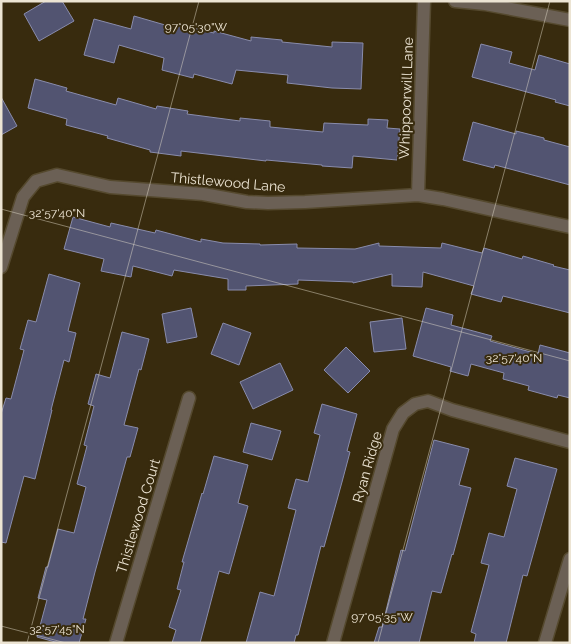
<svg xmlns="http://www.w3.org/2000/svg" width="571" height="644" font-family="Raleway,sans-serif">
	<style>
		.building { fill: #525471; stroke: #898cac }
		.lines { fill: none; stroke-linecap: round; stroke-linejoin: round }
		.minor-casing { stroke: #55492e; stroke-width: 15 }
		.minor { stroke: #6b6055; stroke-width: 12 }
		.ticks { fill: none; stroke: #ece4d3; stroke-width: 1; stroke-opacity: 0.45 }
		.labels { text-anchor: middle; stroke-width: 4; stroke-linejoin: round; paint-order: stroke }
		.street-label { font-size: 14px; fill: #ece4d3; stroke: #382b0e }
		.ticks-label { font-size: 12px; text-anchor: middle; fill: #ece4d3; stroke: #382b0e; stroke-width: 4; stroke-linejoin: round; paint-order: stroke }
	</style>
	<rect width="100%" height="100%" fill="#382b0e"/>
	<path class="building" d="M46,1h16l12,20 -35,20 -15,-27z
		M134,16l38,11 1,-4 41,10v-2l37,10v-4l31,3v2l50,5v-5l31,1 -2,46 -29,-1 -45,-5 1,-8 -52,-5 -4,14 -38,-10 -1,4 -31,-8 2,-12 -45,-13 -5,18 -30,-8 10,-36 37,10z
		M481,44l31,8 -3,11 26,7 4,-15 31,9v42l-15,-4 1,-2 -84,-23z
		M35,79l32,9 -1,3 50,14 2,-7 38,11 1,-3 31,5 -1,3 53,7v-3l30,3v6l53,5 1,-9 44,2v-6l20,1 -1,8 13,1 -3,31 -44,-4 -1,12 -30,-2v-1l-56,-5v1l-85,-10v5l-31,-4v-2l-43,-12 1,-2 -42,-11 1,-6 -39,-11z
		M1,97l16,29 -16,9z
		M473,122l43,12v-3l28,7v2l26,7v38l-75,-20 -1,3 -31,-8z
		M73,217l37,10 1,-4 44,10 1,-3 45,12v-3l22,4 37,1v1l37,-1v4l58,1 24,-6v3l62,2 1,-5 40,10 2,-5 38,11 1,-3 31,9 -1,1 17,4v43l-67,-17 -2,6 -30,-8 3,-8 -51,-14 -1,15 -30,-1v-12l-39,9v-1l-55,-2v4l-52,2v4h-18v-11l-54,-9 -2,6 -39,-10 -2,11 -30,-6 3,-12 -40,-10z
		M49,274l31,9 -12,48 8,2 -7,29 -5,-2 -13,50h1l-17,69 -11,-3 -18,67 -5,-1v-128l5,-16 5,1 13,-49 -4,-1 8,-29 8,2z
		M191,308l6,29 -30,6 -5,-29z
		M426,308l27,7 -2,10 41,11 -2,5 48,13 2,-9 30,8v45l-12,-3 -1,3 -29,-8 1,-4 -26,-7 1,-6 -33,-9 -3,12 -18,-5 1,-4 -38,-11z
		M402,318l4,31 -32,3 -4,-30z
		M223,323l28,10 -12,32 -28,-11z
		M122,332l27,7 -8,31 -2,-1 -15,56 14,3 -8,29h-3l-32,115 -12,47h3l-7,24h-20l-22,-6 10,-37 -9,-2 8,-31h2l10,-38 16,4 12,-46 -9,-3 10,-38 -3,-1 10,-39 -6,-2 8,-30 14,4z
		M346,347l24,24 -22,22 -24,-23z
		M280,363l13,27 -40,19 -13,-27z
		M322,404l35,10 -10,37 3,1 -8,30 -18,65 -3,-1 -23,89h-2l-2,8h-48l14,-51 14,4 22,-86 -8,-2 8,-29 12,3 12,-47 -6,-2z
		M251,423l30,8 -9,29 -29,-8z
		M434,440l35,9 -10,36 12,3 -18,67 -1,-1 -11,39 -9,-2 -13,52h-45l5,-16h3l19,-77 4,1z
		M214,456l34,9 -10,38 10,3 -19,68 -10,-3 -19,72h-28l4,-13 -7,-3 12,-37 -4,-1 7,-27h-2l20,-69 1,1z
		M515,458l42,11 -30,107 -4,-1 -17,68h-32l2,-9 -5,-2 18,-67 -8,-2 8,-30 15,4 13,-48 -10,-3z"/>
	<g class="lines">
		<defs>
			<path id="minor" d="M455,1l30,3 85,16
				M418,195l6,-194
				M1,267l22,-70 13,-16 21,-6 53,12 93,7 44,8 21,1 37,-1 113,-7 25,4 127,28
				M116,643l73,-245
				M333,643l60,-214 10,-16 12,-9 13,-3 24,9 118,32
				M545,643l25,-84"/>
		</defs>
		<use href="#minor" class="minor-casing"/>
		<use href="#minor" class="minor"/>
	</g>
	<path class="ticks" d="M1,209l569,152M1,626l65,17M27,643l172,-642M378,643l172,-642"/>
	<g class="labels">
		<g class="street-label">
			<text transform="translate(406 98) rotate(-88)" y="5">Whippoorwill Lane</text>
			<text transform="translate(228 182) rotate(5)" y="5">Thistlewood Lane</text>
			<text transform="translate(367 467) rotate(-74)" y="5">Ryan Ridge</text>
			<text transform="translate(138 516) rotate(-73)" y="5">Thistlewood Court</text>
		</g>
	</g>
	<g class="ticks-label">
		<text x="196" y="31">97°05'30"W</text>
		<text x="57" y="217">32°57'40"N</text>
		<text x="514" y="362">32°57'40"N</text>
		<text x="382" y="621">97°05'35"W</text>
		<text x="57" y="633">32°57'45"N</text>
	</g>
	<rect width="571" height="644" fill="none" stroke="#ece4d3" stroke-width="5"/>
</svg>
